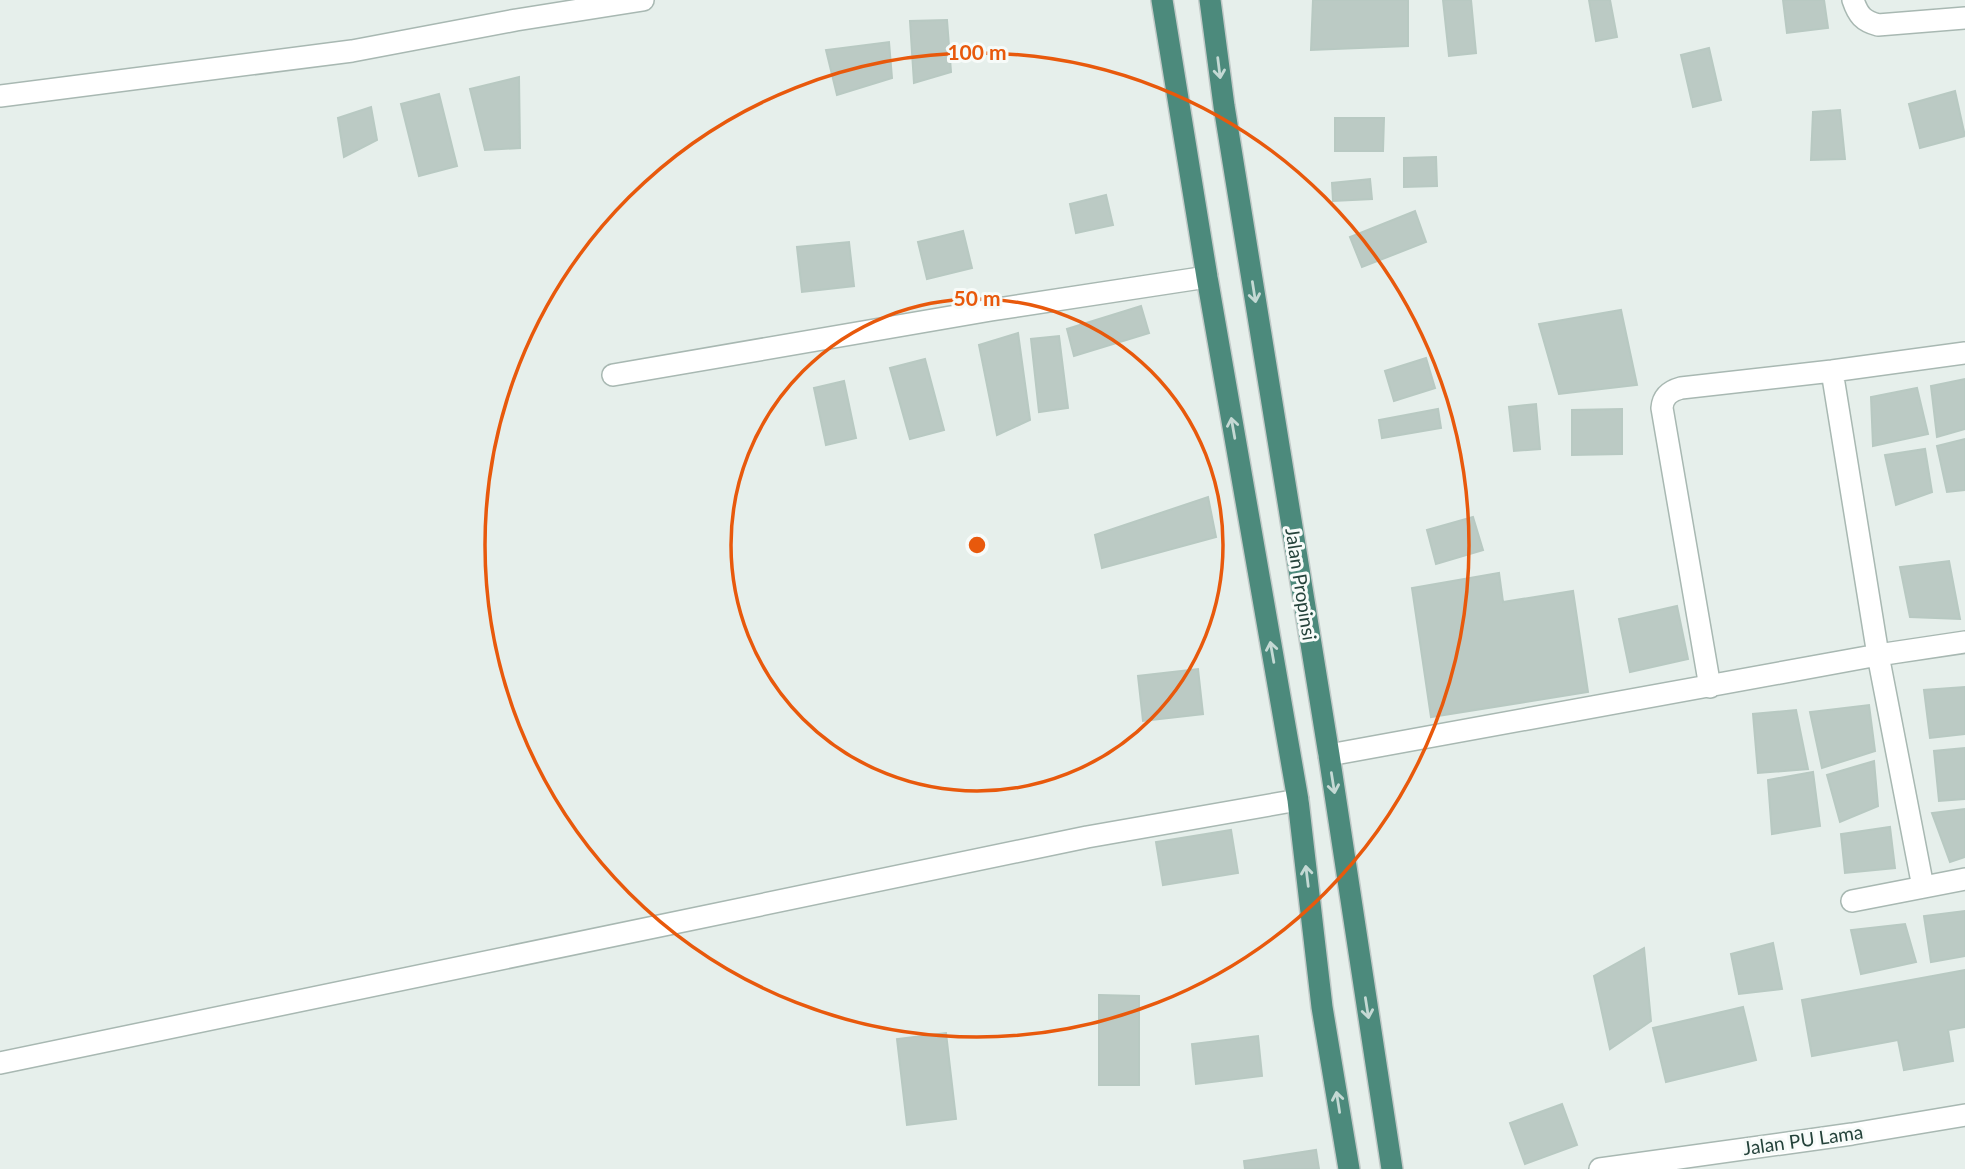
<svg xmlns="http://www.w3.org/2000/svg" width="1965" height="1169" font-family="Lato,sans-serif">
	<style>
		.building { fill: #bbcac4; stroke: #b8c9c2; stroke-width: 2 }
		.lines { fill: none; stroke-linecap: round; stroke-linejoin: round }
		.minor-casing { stroke: #a8b8b2; stroke-width: 24 }
		.trunk-casing { stroke: #c2cac8; stroke-width: 24 }
		.minor { stroke: #fff; stroke-width: 21 }
		.trunk { stroke: #4c8a7c; stroke-width: 21 }
		.oneway { stroke: #c4d9d4 }
		.ring { fill: none; stroke: #e8590c; stroke-width: 3.5 }
		.labels { text-anchor: middle; stroke-width: 6; stroke-linejoin: round; paint-order: stroke }
		.street-label { font-size: 19px; fill: #24423a; stroke: #f7fbf9 }
		.centre { fill: #e8590c; stroke: #f7fbf9; stroke-width: 3.5 }
		.ring-label { font-size: 21px; text-anchor: middle; font-weight: bold; fill: #e8590c; stroke: #f7fbf9; stroke-width: 6; stroke-linejoin: round; paint-order: stroke }
	</style>
	<rect width="100%" height="100%" fill="#e6efeb"/>
	<path class="building" d="M1313,0h95v46l-97,4z
		M1443,0h28l5,53 -27,3z
		M1589,0h21l7,37 -21,4z
		M1783,0h41l4,28 -41,5z
		M947,20l4,52 -37,11 -4,-62z
		M889,42l3,36 -55,17 -11,-45z
		M1709,48l12,52 -28,7 -12,-52z
		M519,77l1,71 -35,2 -15,-61z
		M1955,91l10,45 -45,12 -11,-44z
		M439,94l18,72 -38,10 -18,-72z
		M371,107l6,33 -33,17 -6,-39z
		M1840,110l5,49 -34,1 2,-48z
		M1335,118h49l-1,33h-48z
		M1436,157l1,29 -33,1v-29z
		M1370,179l2,20 -39,2 -1,-18z
		M1106,195l7,30 -37,8 -6,-29z
		M1415,211l11,31 -64,25 -12,-30z
		M963,231l9,37 -45,11 -9,-37z
		M849,242l5,44 -52,6 -5,-45z
		M1141,306l8,27 -75,23 -7,-27z
		M1621,310l16,75 -78,9 -20,-70z
		M1018,333l12,87 -33,15 -18,-90z
		M1059,336l9,72 -29,4 -8,-73z
		M1426,358l9,30 -41,13 -9,-30z
		M925,359l19,71 -34,9 -20,-71z
		M1965,379v50l-28,8 -6,-51z
		M844,381l12,57 -30,7 -12,-57z
		M1917,388l11,46 -55,12 -2,-49z
		M1536,404l4,45 -26,2 -5,-44z
		M1438,409l3,19 -59,10 -3,-18z
		M1622,409v45l-50,1v-45z
		M1965,439v51l-18,2 -10,-46z
		M1925,449l7,43 -36,13 -11,-50z
		M1208,497l8,40 -114,31 -7,-33z
		M1473,517l10,33 -47,14 -9,-34z
		M1949,561l11,58 -50,-2 -10,-50z
		M1499,573l4,29 70,-11 15,101 -157,25 -19,-129z
		M1677,606l11,53 -58,13 -11,-53z
		M1198,669l5,45 -60,7 -5,-45z
		M1965,687v47l-35,4 -6,-48z
		M1869,705l6,46 -53,17 -12,-56z
		M1796,710l12,59 -50,4 -5,-59z
		M1965,748v51l-26,2 -5,-50z
		M1874,761l4,45 -38,16 -13,-47z
		M1813,772l7,54 -48,8 -4,-54z
		M1965,809v48l-15,5 -18,-49z
		M1890,827l5,41 -50,5 -4,-39z
		M1231,830l7,43 -75,12 -7,-43z
		M1965,911v45l-34,6 -7,-46z
		M1905,924l11,38 -55,12 -10,-44z
		M1773,943l9,46 -43,5 -8,-40z
		M1644,948l7,73 -41,28 -16,-73z
		M1965,970v57l-17,3 5,31 -49,9 -6,-30 -86,16 -10,-56z
		M1099,995l40,1v89h-40z
		M1743,1007l13,53 -90,22 -13,-54z
		M946,1033l10,86 -49,6 -10,-86z
		M1258,1036l4,40 -66,8 -4,-40z
		M1562,1104l15,41 -52,19 -15,-41z
		M1316,1150l3,19h-74l-1,-8z"/>
	<g class="lines">
		<defs>
			<path id="minor" d="M1853,0c5,15 10,21 25,25l87,-7
				M0,96l352,-45 164,-31 127,-20
				M1832,371l46,284 45,232
				M613,375l378,-65 216,-33
				M1710,687l-48,-279c1,-12 8,-17 19,-20l151,-17 133,-18
				M1329,755l549,-100 87,-13
				M1852,901l113,-22
				M0,1063l1087,-226 211,-37
				M1600,1169l252,-35 113,-19"/>
			<path id="trunk" d="M1162,0l45,277 91,523 24,207 27,162
				M1210,0l14,106 105,649 63,414"/>
		</defs>
		<use href="#minor" class="minor-casing"/>
		<use href="#trunk" class="trunk-casing"/>
		<use href="#minor" class="minor"/>
		<use href="#trunk" class="trunk"/>
	</g>
	<defs><path id="oneway-shaft" d="M-6 0H5M1.5-3L5.5 0L1.5 3" fill="none" stroke-width="1.6" stroke-linecap="round" stroke-linejoin="round" transform="scale(1.75)"/></defs>
	<g class="oneway">
		<use href="#oneway-shaft" transform="translate(1219 68) rotate(83)"/>
		<use href="#oneway-shaft" transform="translate(1254 292) rotate(81)"/>
		<use href="#oneway-shaft" transform="translate(1233 428) rotate(-100)"/>
		<use href="#oneway-shaft" transform="translate(1272 652) rotate(-100)"/>
		<use href="#oneway-shaft" transform="translate(1333 783) rotate(81)"/>
		<use href="#oneway-shaft" transform="translate(1307 876) rotate(-97)"/>
		<use href="#oneway-shaft" transform="translate(1367 1008) rotate(81)"/>
		<use href="#oneway-shaft" transform="translate(1338 1102) rotate(-99)"/>
	</g>
	<g class="ring">
		<circle cx="977" cy="545" r="246"/>
		<circle cx="977" cy="545" r="492"/>
	</g>
	<g class="labels">
		<g class="street-label">
			<text transform="translate(1301 584) rotate(81)" y="7">Jalan Propinsi</text>
			<text transform="translate(1803 1140) rotate(-8)" y="7">Jalan PU Lama</text>
		</g>
	</g>
	<circle cx="977" cy="545" r="10" class="centre"/>
	<g class="ring-label">
		<text x="977" y="60">100 m</text>
		<text x="977" y="306">50 m</text>
	</g>
</svg>
